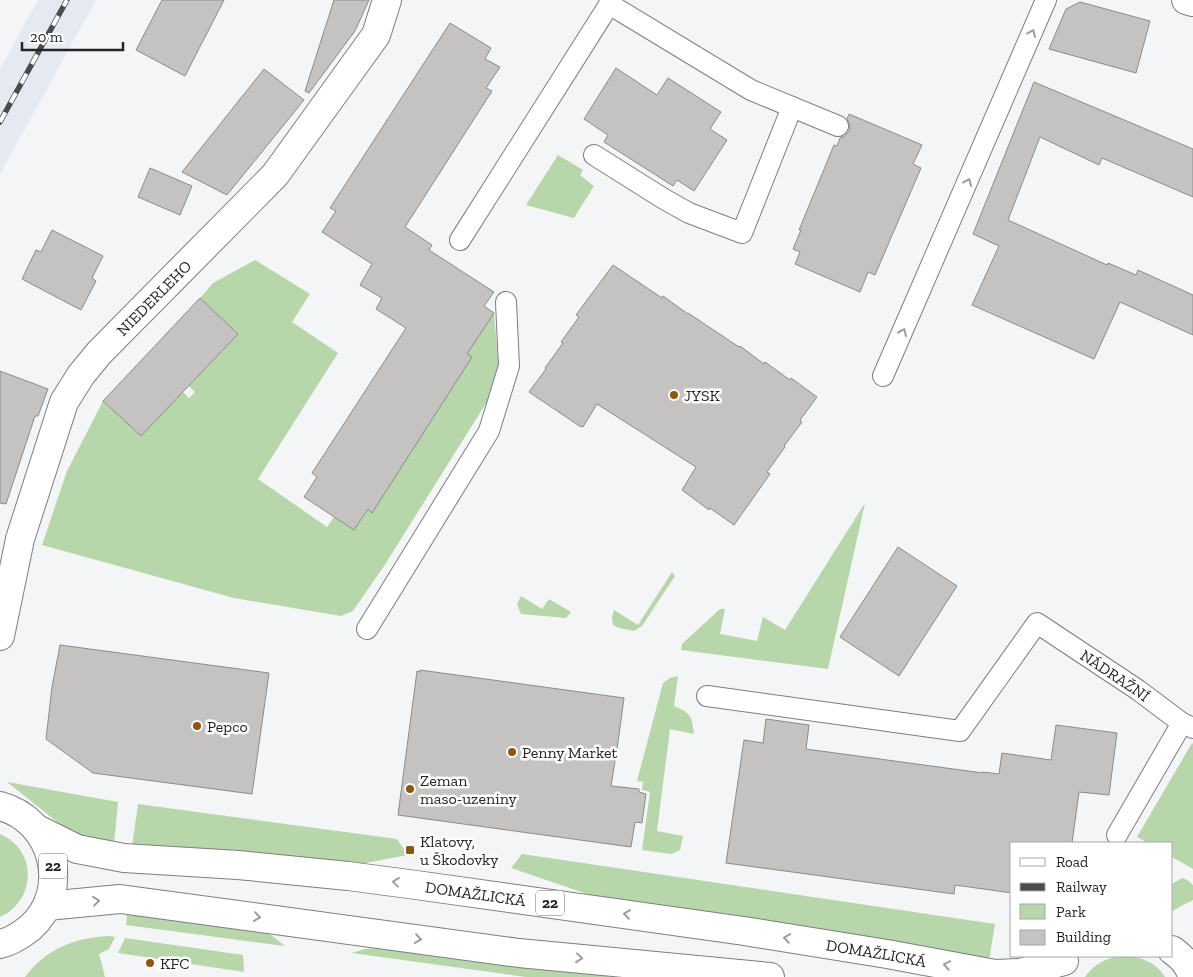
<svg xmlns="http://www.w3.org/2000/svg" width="1193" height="977" font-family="'Zilla Slab',serif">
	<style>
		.built { fill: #e5eaf2 }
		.green { fill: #b7d6a9 }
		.building { fill: #c5c3c2; stroke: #8d8b8a }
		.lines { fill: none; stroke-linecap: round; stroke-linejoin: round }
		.lane-casing { stroke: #7d7e80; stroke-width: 22 }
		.street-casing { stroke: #7d7e80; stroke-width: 30 }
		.primary-casing { stroke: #7d7e80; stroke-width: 30 }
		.lane { stroke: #fff; stroke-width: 20 }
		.street { stroke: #fff; stroke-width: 28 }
		.primary { stroke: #fff; stroke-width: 28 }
		.rail-casing { stroke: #4a4b4c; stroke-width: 5.5 }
		.rail { stroke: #fff; stroke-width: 4; stroke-dasharray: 11; stroke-linecap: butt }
		.oneway { stroke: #9d9d9d }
		.poi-dot { fill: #8f5611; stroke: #fff; stroke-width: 2 }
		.labels { text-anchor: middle; stroke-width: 5; stroke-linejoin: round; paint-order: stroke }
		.shield { fill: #fff; stroke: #666667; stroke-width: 1 }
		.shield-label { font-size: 15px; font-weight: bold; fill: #252526 }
		.street-label { font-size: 16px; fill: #252526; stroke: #fff }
		.poi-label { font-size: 16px; fill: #252526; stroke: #fff; text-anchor: start }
	</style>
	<rect width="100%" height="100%" fill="#f4f5f7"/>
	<path class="built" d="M38,0h58l-96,174v-105z"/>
	<path class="green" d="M558,155l25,15 -3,5 14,11 -20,32 -48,-13z
		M255,260l55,34 -18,28 46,31 -80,126 69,48 7,-10 20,13 14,-21 4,3 100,-155 -5,-3 27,-41 6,68 -116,185 -31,45 -12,5 -107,-18 -192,-53 25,-74 36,-70 38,35 42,-44 6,6 6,-6 -6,-6 49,-52 -38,-36 13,-15z
		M865,503l-37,166 -147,-19 1,-6 38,-35h5l-5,25 37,7 6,-24 22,13z
		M672,572l3,4 -33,50 -8,5 -15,-3 -6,-3 -1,-8 2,-7 24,15z
		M521,596l21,13 7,-10 22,13 -5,6 -45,-4 -4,-10z
		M678,676l-4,30c17,7 18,10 20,28l-24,-5 -13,102 26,5 -3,14 -9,4 -29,-4 8,-58 -8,-2 1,-8 -6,-1 26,-98 7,-5z
		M1192,743l1,1v125l-21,-12v-14h-24l-11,-6z
		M7,782l111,20 -4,43 -26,-5 -22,-11z
		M138,804l259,35 11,16 -53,10 -223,-18z
		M0,834c4,2 10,5 13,8 25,22 17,62 -13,75z
		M522,854l473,70 -6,37 -399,-66 -79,-27z
		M1182,878l5,2 6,5v15l-21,11v-27z
		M127,914l123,13 21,8 14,11 -159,-21z
		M108,936l7,1 -6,12 -10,5 6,23h-80c21,-28 49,-39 83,-41z
		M125,938l118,17 1,17 -126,-19z
		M387,947l194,24 30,6h-85l-174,-24 13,-4z
		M1119,956c20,0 35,4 46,21h-80c9,-13 20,-18 34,-21z"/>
	<path class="building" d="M162,0h62l-39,76 -49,-26z
		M334,0h35l-14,31 -46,62 -4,-2z
		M1080,2l70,19 -14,52 -87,-24 17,-40z
		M450,23l41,25 -6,11 15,8 -14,21 6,3 -87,136 27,18 -3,5 65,42 -10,14 10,7 -27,41 5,3 -100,156 -4,-4 -14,21 -50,-33 13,-20 -5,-4 94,-145 -30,-19 6,-11 -22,-13 12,-21 -50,-32 14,-21 -6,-3z
		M616,68l41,27 11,-17 53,34 -11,17 17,11 -33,51 -17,-11 -4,6 -69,-44 4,-7 -24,-16z
		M264,69l40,31 -77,95 -45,-23z
		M1034,82l159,67v48l-91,-39 -3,7 -59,-28 -32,83 99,45 1,-2 28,12 2,-5 55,25v40l-73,-33 -26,57 -122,-54 27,-59 -26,-12z
		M849,114l73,31 -9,19 8,4 -46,107 -7,-3 -8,20 -65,-28 5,-12 -7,-3 8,-19h-2l35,-85 3,1 3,-8 5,-2 4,-5 1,-6 -3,-6z
		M150,168l42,18 -12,29 -42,-18z
		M52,230l51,26 -11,22 4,3 -15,29 -59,-31 14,-29 5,2z
		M613,265l49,33 1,-2 25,18v-1l51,34 1,-1 24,18 1,-2 25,18 1,-2 26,19 -17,23 2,2 -18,24 1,1 -18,25 3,2 -36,51 -24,-17 -1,2 -27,-20 14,-23 -99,-63 -14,23 -1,-1 -1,1 -52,-35 17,-23 -1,-1 18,-25 -2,-1 18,-25 -3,-2z
		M200,298l38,36 -97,102 -38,-35z
		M0,371l48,18 -10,27h-3l-29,88 -6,-1z
		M898,547l59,39 -58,90 -59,-39z
		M60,645l209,28 -17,121 -159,-21 -47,-34 6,-52z
		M420,670l204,28 -6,44 -7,44 28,3v3l7,2 -4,29 -7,-1 -4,25 -233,-32 19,-144 3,1z
		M766,719l43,6 -3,24 177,24v-1l16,2 3,-21 49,7 5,-35 61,8 -8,62 -30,-3 -7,51h-60v50l-57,-8 -1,9 -228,-31 18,-123 19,3z"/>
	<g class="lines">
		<defs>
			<g id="lane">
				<path d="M609,4l142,86 87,36"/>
				<path d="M594,155l70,44 25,14 53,20 50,-126"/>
				<path d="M460,240l152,-240"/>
				<path d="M883,376l163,-376"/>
				<path d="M367,629l122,-198 20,-65 -3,-64"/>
				<path id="s1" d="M707,696l253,35 77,-108 101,67 44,33 11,5"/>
				<path d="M1117,835l65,-112"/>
			</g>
			<g id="street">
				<path d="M1186,0l7,2"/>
				<path id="s2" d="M0,636l20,-97 44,-137 17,-27 18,-22 176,-178 101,-140 11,-35"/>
			</g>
			<g id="primary">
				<path d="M0,806c54,14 72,85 30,122 -9,7 -19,14 -30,16"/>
				<path id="s3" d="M37,829l40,20 47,9 114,7 110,11 68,9 328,46 143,23 108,20 25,-1 44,-12"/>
				<path d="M47,906l73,-7 399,54 251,24"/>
				<path d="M1172,950c11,8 16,14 21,27"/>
			</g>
		</defs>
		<use href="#lane" class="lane-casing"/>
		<use href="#street" class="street-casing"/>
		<use href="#primary" class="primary-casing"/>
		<use href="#lane" class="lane"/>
		<use href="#street" class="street"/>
		<use href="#primary" class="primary"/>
		<defs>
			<path id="rail" d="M0,122l67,-122"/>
		</defs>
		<use href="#rail" class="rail-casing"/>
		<use href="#rail" class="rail"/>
	</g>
	<defs><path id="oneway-chevron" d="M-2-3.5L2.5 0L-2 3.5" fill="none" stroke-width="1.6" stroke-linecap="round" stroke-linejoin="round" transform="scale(1.25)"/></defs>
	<g class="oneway">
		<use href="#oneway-chevron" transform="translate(1032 33) rotate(-67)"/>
		<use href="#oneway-chevron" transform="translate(968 182) rotate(-67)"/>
		<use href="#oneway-chevron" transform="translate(903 332) rotate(-66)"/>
		<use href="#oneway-chevron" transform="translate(396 882) rotate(-173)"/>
		<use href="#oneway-chevron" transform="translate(96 901) rotate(-6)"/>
		<use href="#oneway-chevron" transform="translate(627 914) rotate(-172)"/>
		<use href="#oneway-chevron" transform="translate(257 917) rotate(8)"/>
		<use href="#oneway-chevron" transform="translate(787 938) rotate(-171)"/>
		<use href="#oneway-chevron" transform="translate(418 939) rotate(8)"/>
		<use href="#oneway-chevron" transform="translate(579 958) rotate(6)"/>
		<use href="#oneway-chevron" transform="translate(947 965) rotate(-170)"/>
	</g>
	<g class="poi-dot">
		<circle cx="674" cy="395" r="5"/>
		<circle cx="197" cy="726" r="5"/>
		<circle cx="512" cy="752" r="5"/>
		<circle cx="410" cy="789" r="5"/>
		<rect x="405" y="845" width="10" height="10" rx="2.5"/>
		<circle cx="150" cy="963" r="5"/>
	</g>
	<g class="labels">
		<g class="shield">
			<rect x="39" y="853.5" width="28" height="25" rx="4"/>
			<rect x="536" y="890.5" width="28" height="25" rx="4"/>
		</g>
		<g class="shield-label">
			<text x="53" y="871">22</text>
			<text x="550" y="908">22</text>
		</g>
		<g class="street-label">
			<text dy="6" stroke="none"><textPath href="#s2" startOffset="381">NIEDERLEHO</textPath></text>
			<text dy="6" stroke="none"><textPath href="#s1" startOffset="482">NÁDRAŽNÍ</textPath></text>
			<text dy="6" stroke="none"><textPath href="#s3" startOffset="446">DOMAŽLICKÁ</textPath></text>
			<text dy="6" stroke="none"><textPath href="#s3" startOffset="851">DOMAŽLICKÁ</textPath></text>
		</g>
		<g class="poi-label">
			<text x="684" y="401">JYSK</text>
			<text x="207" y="732">Pepco</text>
			<text x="522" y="758">Penny Market</text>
			<text x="420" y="786">Zeman<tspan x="420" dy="18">maso-uzeniny</tspan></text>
			<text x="420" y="847">Klatovy,<tspan x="420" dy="18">u Škodovky</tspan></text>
			<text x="160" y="969">KFC</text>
		</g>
	</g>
	<rect x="1010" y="842" width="162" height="115" fill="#ffffff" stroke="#a8a8a8"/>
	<rect x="1020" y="858" width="25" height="8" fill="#ffffff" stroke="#a8a8a8"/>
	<text x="1056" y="867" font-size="15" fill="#252526">Road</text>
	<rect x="1020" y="883" width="25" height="8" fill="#4a4b4c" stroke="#a8a8a8"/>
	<text x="1056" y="892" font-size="15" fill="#252526">Railway</text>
	<rect x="1020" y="904" width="25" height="15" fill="#b7d6a9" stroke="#a8a8a8"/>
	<text x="1056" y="917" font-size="15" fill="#252526">Park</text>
	<rect x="1020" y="930" width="25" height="15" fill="#c5c3c2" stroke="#a8a8a8"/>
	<text x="1056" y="942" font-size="15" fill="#252526">Building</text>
	<path d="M22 42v8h101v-8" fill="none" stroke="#252526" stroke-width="2.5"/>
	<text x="30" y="42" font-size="15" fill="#252526" stroke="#ffffff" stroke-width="4" paint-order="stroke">20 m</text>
</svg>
